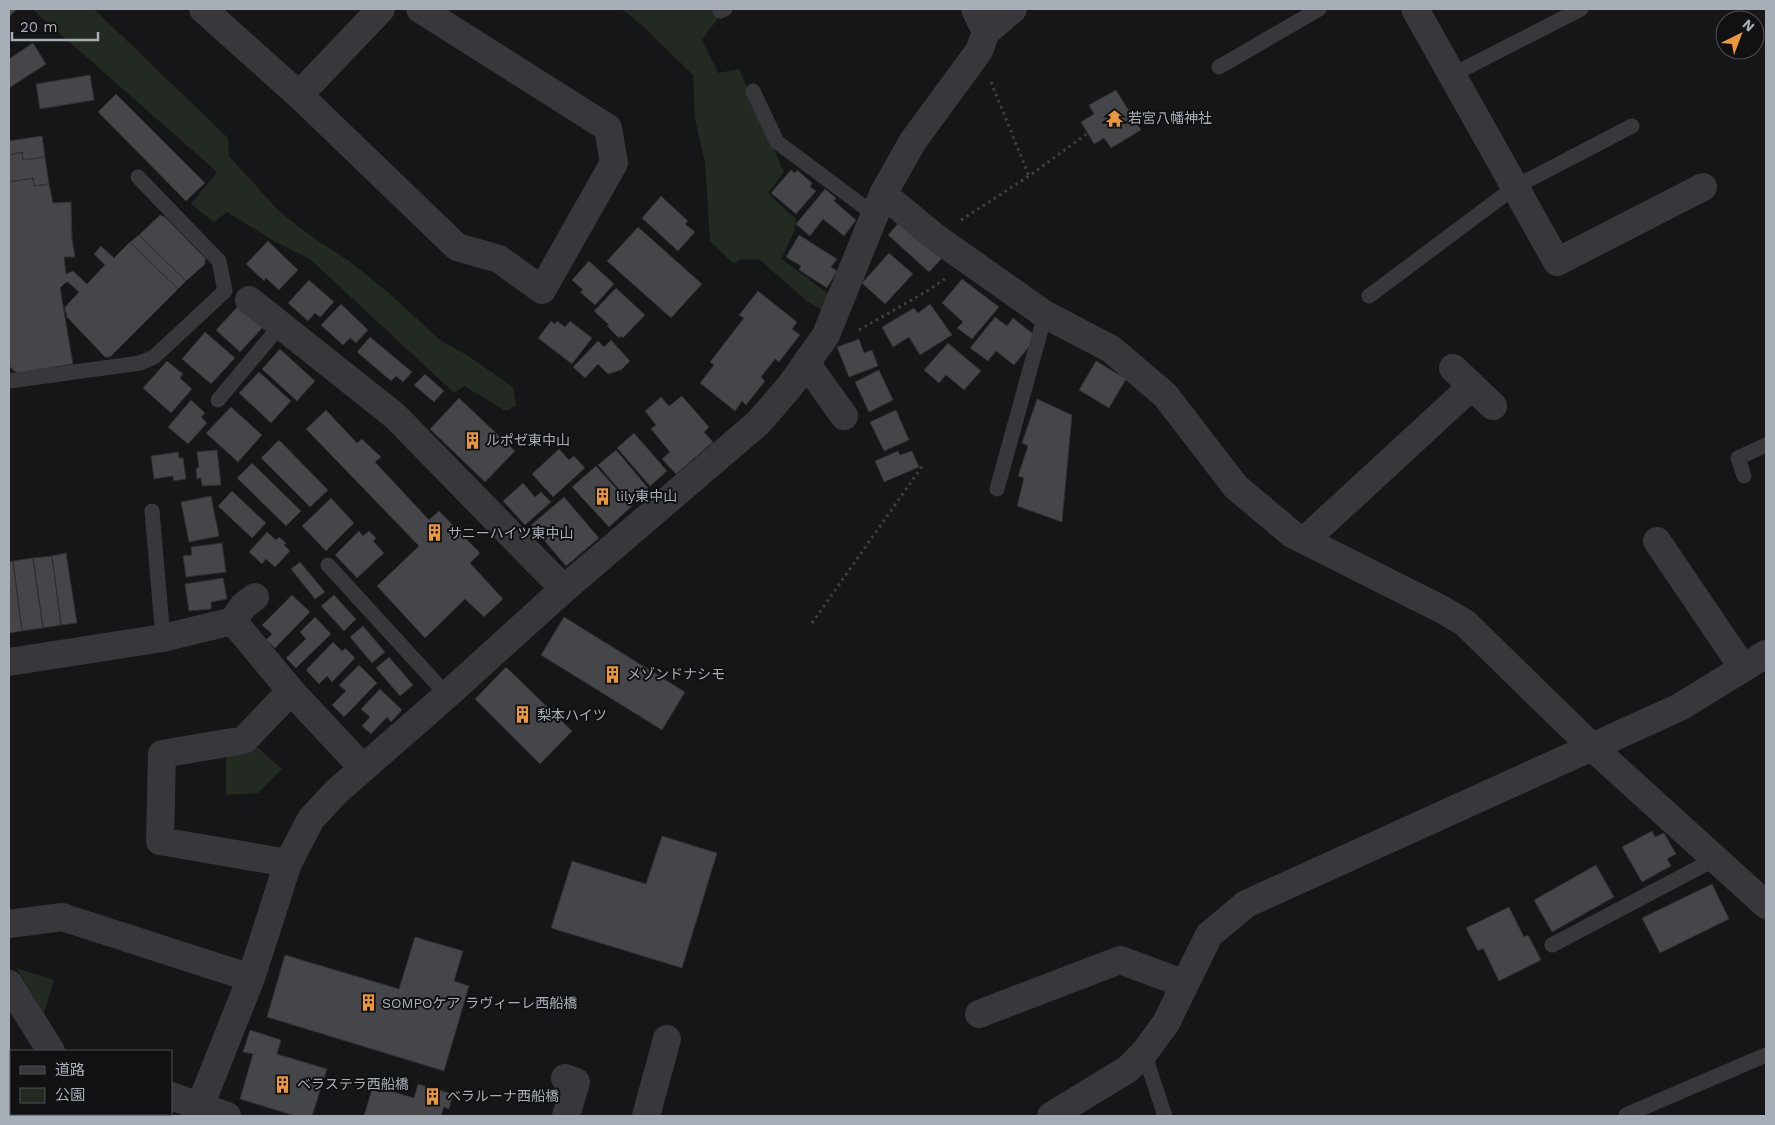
<svg xmlns="http://www.w3.org/2000/svg" width="1775" height="1125" font-family="'Work Sans','Noto Sans JP',sans-serif">
	<style>
		.green { fill: #222a22 }
		.building { fill: #44464a; stroke: #2f3033 }
		.lines { fill: none; stroke-linecap: round; stroke-linejoin: round }
		.path { stroke: #3d3f43; stroke-width: 3; stroke-dasharray: 2.5 4; stroke-linecap: butt }
		.service { stroke: #37383c; stroke-width: 15 }
		.minor { stroke: #37383c; stroke-width: 28 }
		.labels { text-anchor: middle; stroke-width: 4; stroke-linejoin: round; paint-order: stroke }
		.poi-label { font-size: 14px; fill: #a8aeb7; stroke: #101112; text-anchor: start }
	</style>
	<rect width="100%" height="100%" fill="#151617"/>
	<path class="green" d="M32,9h62l134,129 1,18 50,55 29,23 44,29 38,31 50,46 27,15 46,32 3,19 -10,5 -42,-25 -10,7 -144,-134 -38,-19 -45,-28 -13,10 -23,-18 26,-32z
		M622,9h92l4,9 -16,22 16,33 21,-4 45,103 -16,21 28,26 -2,13 -13,27 48,35 -7,16 -14,-8 -48,-42 -19,-1 -7,5 -24,-23 -5,-78 -10,-44 -2,-44 -47,-46z
		M255,745l27,24 -24,24 -32,2v-39z
		M16,968l38,12 -10,33z"/>
	<path class="building" d="M9,9l7,1 -7,7z
		M33,43l13,21 -37,24v-29z
		M90,75l4,25 -54,9 -4,-25z
		M1116,90l25,40 -30,18 -7,-10 -10,6 -13,-22 13,-8 -5,-9z
		M116,94l89,89 -19,18 -88,-89z
		M42,136l3,21 -22,3 -1,-8 -13,3v-14z
		M22,152l1,8 22,-3 4,27 -15,2 -1,-8 -24,4v-27z
		M791,170l4,3 2,-3 15,13 -2,4 6,4 -20,23 -25,-21z
		M33,178l1,8 15,-2 4,19 18,-1 1,37 3,18h-11l2,17 7,-3 14,13 18,-19 -11,-11 7,-8 13,12 16,-16 48,47 -68,68h-5l-39,-41 1,-2 -2,-3v-4l14,-15 -11,-10 -3,1 -5,5 13,76 -56,9 -8,-7v-184z
		M825,189l11,9 -2,3 22,19 -12,16 -21,-17 -13,17 -14,-12z
		M661,196l27,25 -3,3 10,8 -17,19 -36,-33z
		M160,215l5,2 40,41v6l-19,17 -47,-46z
		M903,218l41,38 -15,16 -41,-37z
		M638,227l64,57 -31,34 -64,-57z
		M139,235l47,46 -8,8 -48,-47z
		M799,235l38,24 -6,8 6,4 -10,17 -28,-18 2,-4 -15,-9z
		M268,241l30,29 -19,20 -13,-12 -2,3 -18,-17z
		M889,253l24,21 -28,30 -23,-21z
		M589,261l25,23 -19,21 -15,-13 3,-2 -11,-10z
		M962,279l37,28 -27,32 -15,-11 6,-6 -21,-19z
		M309,280l25,22 -14,15 -5,-4 -7,8 -20,-18z
		M616,288l29,27 -22,23 -2,-2 -2,2 -12,-12 2,-1 -15,-14z
		M758,291l39,31 -5,7 8,6 -21,27 -4,-3 -14,18 4,4 -19,24 -4,-4 -7,10 -35,-28 14,-18 -4,-3 34,-44 -5,-3z
		M242,302l24,22 -26,28 -24,-22z
		M341,304l27,26 -12,13 -6,-5 -7,7 -22,-20z
		M930,304l22,31 -32,20 -11,-18 -16,10 -11,-20 32,-19 4,5z
		M995,317l12,9 6,-8 24,19 -23,28 -18,-14 -8,10 -18,-13z
		M551,321l4,3 2,-3 8,6 5,-6 22,17 -20,26 -34,-26z
		M205,332l30,26 -24,26 -29,-25z
		M370,337l42,35 -9,10 -7,-6 -5,5 -34,-29z
		M859,339l5,14 8,-3 6,16 -29,11 -12,-30z
		M611,340l19,21 -9,9 -13,4 -10,-10 -13,14 -12,-11 25,-26 6,6z
		M948,343l33,28 -17,19 -18,-15 -7,8 -15,-13z
		M280,349l35,32 -18,20 -35,-32z
		M167,361l16,13 -3,4 12,11 -21,24 -28,-25z
		M1096,361l30,18 -17,29 -30,-18z
		M879,370l14,30 -24,12 -14,-30z
		M259,372l32,29 -20,22 -32,-30z
		M425,374l19,17 -10,11 -20,-17z
		M682,396l27,31 -5,5 9,10 -37,32 -14,-15 8,-7 -19,-23 5,-4 -11,-14 16,-14 8,9z
		M459,398l56,53 -30,31 -55,-53z
		M1037,399l35,16 -10,107 -45,-16 7,-28 -6,-2 10,-30 -6,-3z
		M191,400l14,13 -4,4 6,6 -19,21 -20,-17z
		M231,407l31,28 -24,27 -32,-29z
		M326,410l31,33 5,-4 19,18 -6,5 54,58 10,-9 41,42 -10,10 33,36 -19,18 -19,-18 -40,39 -48,-52 42,-40 -113,-117z
		M896,410l13,30 -25,11 -14,-29z
		M634,433l33,38 -17,15 -33,-38z
		M279,440l49,50 -18,17 -49,-49z
		M559,449l10,11 5,-4 11,12 -32,29 -21,-23z
		M217,450l4,35 -19,1 -1,-8 -4,1 -1,-10 3,-2 -2,-15z
		M616,450l32,38 -17,15 -33,-38z
		M898,451l2,4 12,-4 7,16 -35,15 -9,-21z
		M178,452l1,6h4l3,21 -13,2v-5l-19,3 -3,-23z
		M252,463l49,48 -15,15 -49,-48z
		M596,466l36,40 -23,21 -37,-40z
		M523,483l12,14 6,-5 10,10 -26,23 -22,-24z
		M232,491l34,32 -14,15 -34,-32z
		M211,496l8,40 -30,6 -8,-40z
		M564,497l35,41 -33,28 -35,-41z
		M331,498l23,25 -28,28 -24,-25z
		M359,531l4,5 6,-5 7,7 -3,3 11,12 -27,25 -22,-23z
		M267,532l9,8 3,-3 7,6 -2,2 6,6 -15,16 -9,-8 -4,5 -13,-12z
		M222,543l4,29 -40,5 -3,-21 9,-1 -1,-8z
		M66,553l11,70 -16,2 -9,-69z
		M52,556l9,69 -18,3 -10,-70z
		M33,558l10,70 -21,3 -9,-70z
		M13,561l9,70 -13,2v-71z
		M300,562l25,30 -10,7 -24,-30z
		M223,578l4,21 -16,3v7l-22,2 -4,-27z
		M292,595l18,17 -35,36 -9,-8 6,-6 -10,-9z
		M334,595l22,24 -12,12 -23,-25z
		M315,617l16,17 -35,34 -10,-10 20,-19 -6,-7z
		M564,617l121,75 -23,38 -121,-75z
		M363,626l22,26 -13,11 -22,-26z
		M333,642l9,9 3,-3 10,10 -23,24 -5,-6 -8,8 -13,-14z
		M389,657l24,28 -13,11 -24,-28z
		M359,665l18,18 -33,34 -12,-12 14,-14 -7,-6z
		M506,667l66,64 -32,33 -65,-65z
		M380,689l22,21 -11,12 -4,-5 -16,17 -9,-8 8,-9 -9,-8z
		M1652,831l3,6 9,-4 12,21 -9,5 4,7 -29,16 -20,-35z
		M662,836l55,17 -35,115 -131,-40 21,-67 74,23z
		M1596,865l18,32 -62,35 -18,-32z
		M1712,884l17,35 -69,34 -18,-35z
		M1509,907l15,30 4,-2 13,25 -42,21 -16,-33 -5,3 -12,-23z
		M415,937l48,14 -9,30 15,5 -25,85 -177,-54 18,-62 114,34z
		M250,1030l31,10 -4,14 50,15 -15,47h-17l-55,-17 13,-45 -10,-2z
		M378,1076l15,4 -3,11 24,7 4,-14 35,10 -4,15 -5,-2 -3,9h-77l8,-27h2z"/>
	<g class="lines">
		<path class="path" d="M991,82l38,94
			M961,220l68,-44 59,-43
			M859,330l70,-40 17,-12
			M812,623l111,-158"/>
		<path class="service" d="M720,11l5,-2
			M1219,67l100,-58
			M1452,75l129,-66
			M753,91l24,51 98,73
			M1369,296l146,-109 117,-61
			M9,381l131,-18 14,-6 71,-66 -6,-30 -81,-84
			M218,400l62,-74
			M1744,476l-6,-18 28,-13
			M997,489l48,-174
			M152,511l11,127
			M328,565l119,130
			M1552,945l163,-86
			M1144,1053l21,63
			M1627,1116l-1,-1 140,-60"/>
		<path class="minor" d="M203,9l96,86 158,152 42,12 43,31 72,-127 -6,-35 -188,-119
			M975,9l11,23
			M1415,9l142,253 146,-75
			M299,95l82,-86
			M883,194l52,43 109,77 67,35 54,46 71,92 56,47 151,76 22,13 127,124 174,158
			M249,300l146,116 169,173
			M806,363l38,53
			M1453,368l40,38
			M1305,540l167,-154
			M1657,541l86,127
			M233,621l58,70 72,77
			M9,662l154,-24 70,-17 10,-15 12,-9
			M288,863l-128,-22 2,-87 82,-14 47,-49
			M9,924l53,-7 189,61
			M9,984l42,67
			M979,1014l141,-54 65,24
			M9,1065l2,-1
			M565,1078l11,4 -10,34
			M171,1096l56,20
			M194,1116l6,-10 51,-128 37,-115 23,-44 25,-27 111,-97 117,-106 194,-166 32,-37 36,-51 57,-141 30,-53 66,-90 7,-19 27,-23
			M646,1116l21,-77
			M1051,1116l77,-47 16,-16 22,-30 43,-88 37,-31 434,-197 86,-53"/>
	</g>
	<defs>
		<symbol id="temple-bare" viewBox="-9 -9 18 18"><path d="M0-6L5-2H3V0L6.5 2.5H4V6H1.5V3h-3V6H-4V2.5H-6.5L-3 0V-2H-5Z" fill="#ea973b" stroke="#101112" stroke-width="2.5" paint-order="stroke"/></symbol>
		<symbol id="building-bare" viewBox="-9 -9 18 18"><path d="M-4-6H4V6H1V3H-1V6H-4ZM-2.5-4.3h1.7v1.8h-1.7ZM.8-4.3h1.7v1.8H.8ZM-2.5-1h1.7V.8h-1.7ZM.8-1h1.7V.8H.8Z" fill="#ea973b" stroke="#101112" stroke-width="2.5" paint-order="stroke"/></symbol>
	</defs>
	<g fill-rule="evenodd">
		<use href="#temple-bare" x="1102" y="106" width="25" height="25"/>
		<use href="#building-bare" x="460" y="428" width="25" height="25"/>
		<use href="#building-bare" x="590" y="484" width="25" height="25"/>
		<use href="#building-bare" x="422" y="520" width="25" height="25"/>
		<use href="#building-bare" x="600" y="662" width="25" height="25"/>
		<use href="#building-bare" x="510" y="702" width="25" height="25"/>
		<use href="#building-bare" x="356" y="990" width="25" height="25"/>
		<use href="#building-bare" x="270" y="1072" width="25" height="25"/>
		<use href="#building-bare" x="420" y="1084" width="25" height="25"/>
	</g>
	<g class="labels">
		<g class="poi-label">
			<text x="1128" y="123">若宮八幡神社</text>
			<text x="486" y="445">ルポゼ東中山</text>
			<text x="616" y="501">lily東中山</text>
			<text x="448" y="538">サニーハイツ東中山</text>
			<text x="627" y="679">メゾンドナシモ</text>
			<text x="537" y="720">梨本ハイツ</text>
			<text x="382" y="1008">SOMPOケア ラヴィーレ西船橋</text>
			<text x="297" y="1089">ベラステラ西船橋</text>
			<text x="447" y="1101">ベラルーナ西船橋</text>
		</g>
	</g>
	<rect width="1775" height="1125" fill="none" stroke="#a8aeb7" stroke-width="20"/>
	<rect x="10" y="1050" width="162" height="65" fill="#101112" stroke="#4d5054"/>
	<rect x="20" y="1066" width="25" height="8" fill="#37383c" stroke="#4d5054"/>
	<text x="55" y="1075" font-size="15" fill="#a8aeb7">道路</text>
	<rect x="20" y="1088" width="25" height="15" fill="#222a22" stroke="#4d5054"/>
	<text x="55" y="1100" font-size="15" fill="#a8aeb7">公園</text>
	<g transform="translate(1740 35) rotate(42)"><circle r="24" fill="#101112" stroke="#4d5054"/>
	<path d="M0-4L9 19L0 12L-9 19Z" fill="#ea973b"/>
	<text y="-8" font-size="14" font-weight="bold" text-anchor="middle" fill="#a8aeb7">N</text>
	</g>
	<path d="M12 32v8h86v-8" fill="none" stroke="#a8aeb7" stroke-width="2.5"/>
	<text x="20" y="32" font-size="15" fill="#a8aeb7" stroke="#101112" stroke-width="4" paint-order="stroke">20 m</text>
</svg>
